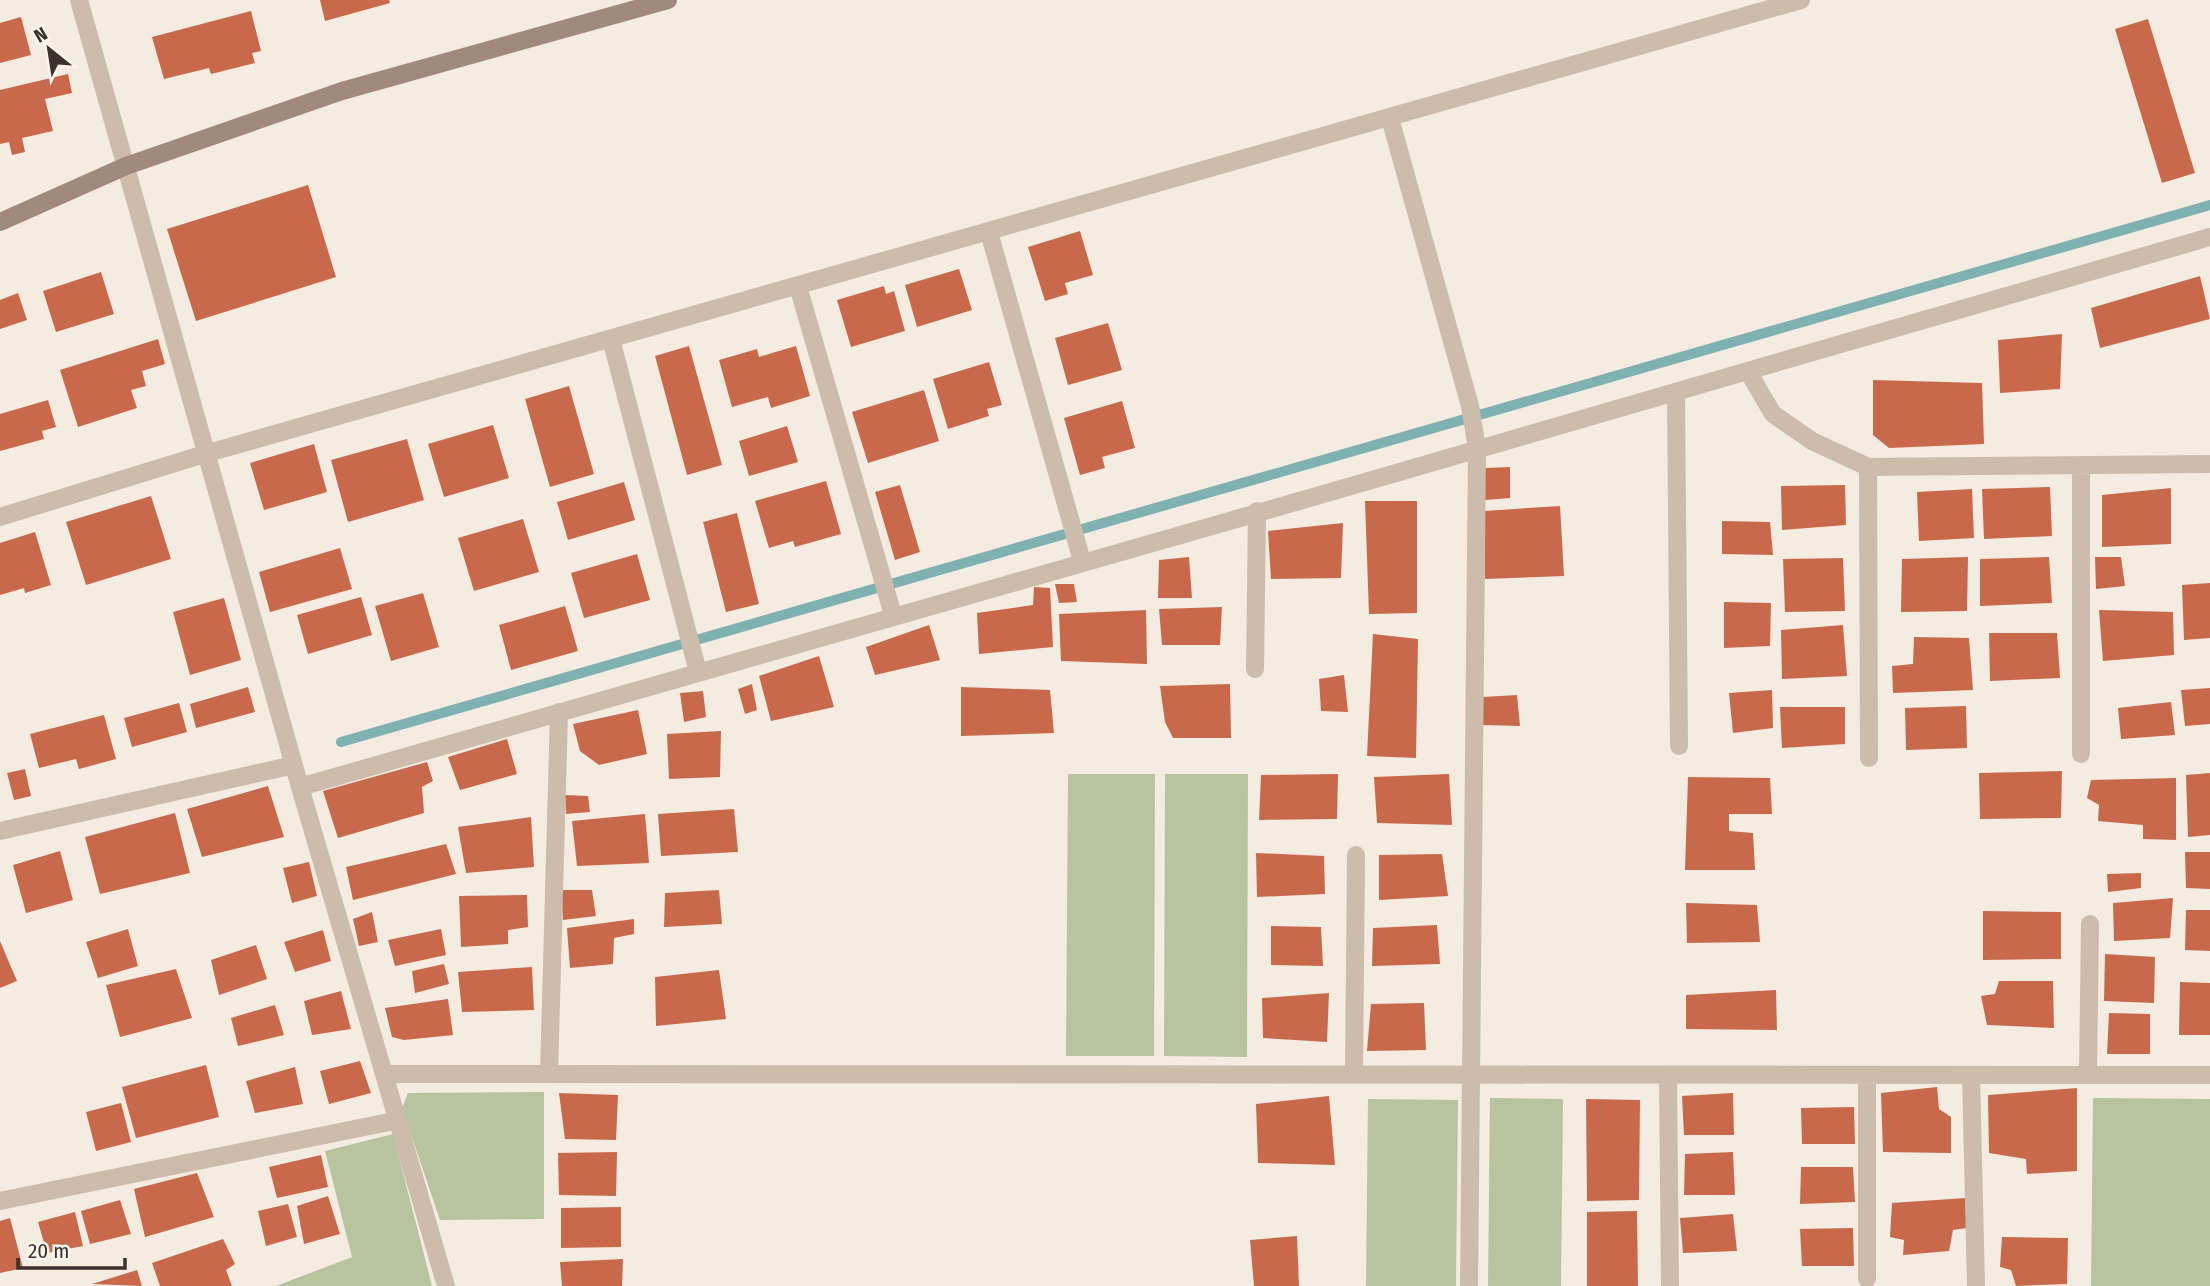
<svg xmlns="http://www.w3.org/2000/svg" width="2210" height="1286" font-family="'Fira Sans Condensed',sans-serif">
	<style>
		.green { fill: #b8c4a0 }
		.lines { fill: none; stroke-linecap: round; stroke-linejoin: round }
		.stream { stroke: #7fb0b2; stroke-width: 10 }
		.building { fill: #c8694b }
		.lane { stroke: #cdbbac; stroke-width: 18 }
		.street { stroke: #cdbbac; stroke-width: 18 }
		.secondary { stroke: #a18a7d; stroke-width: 18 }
	</style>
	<rect width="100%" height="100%" fill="#f4ebe1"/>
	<path class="green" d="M1068,774h87l-1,282h-88z
		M1165,774h83l-1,283 -83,-1z
		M544,1092v127l-104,1 -38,-112 6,-15z
		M1490,1098l73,1 -2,187h-73z
		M2093,1098l117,1v187h-119z
		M1368,1099l90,1 -2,186h-90z
		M393,1134l39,152h-156l76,-29 -27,-106z"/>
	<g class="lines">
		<path class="stream" d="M341,742l1869,-537"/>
	</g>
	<path class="building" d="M320,0h69l1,3 -65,18z
		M251,11l10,40 -9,2 3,10 -44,11 -2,-6 -45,11 -12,-42z
		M21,17l10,38 -31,8v-40z
		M2148,19l47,154 -33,10 -47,-154z
		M68,74l4,19 -27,6 8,32 -31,7 3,14 -13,3 -3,-13 -9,2v-54z
		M308,185l28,92 -140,44 -29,-92z
		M1080,231l13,44 -28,8 3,11 -23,7 -17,-54z
		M959,269l13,41 -55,17 -12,-42z
		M101,272l13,42 -58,18 -13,-41z
		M2200,276l10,43 -110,29 -9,-40z
		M884,286l2,8 8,-3 11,40 -54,16 -14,-47z
		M18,293l9,27 -27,9v-29z
		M1108,323l14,47 -54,15 -13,-47z
		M2062,334l-2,55 -60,4 -2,-53z
		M158,339l7,25 -23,7 4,15 -15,4 6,18 -59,19 -18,-57z
		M689,346l33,119 -35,10 -32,-119z
		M796,346l14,50 -39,12 -3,-11 -36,10 -13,-47 38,-11 2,8z
		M989,362l13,43 -15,4 2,7 -41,13 -15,-50z
		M1873,380l109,3 2,61 -95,4 -16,-13z
		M569,386l25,88 -44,13 -25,-88z
		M924,390l15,51 -71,22 -16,-51z
		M48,400l8,27 -14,4 2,8 -44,12v-37z
		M1122,401l13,47 -33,9 3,11 -25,7 -16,-57z
		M493,425l16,53 -65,19 -16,-53z
		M787,426l11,36 -49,14 -10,-35z
		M407,439l17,61 -76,22 -17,-62z
		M314,444l13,48 -63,18 -14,-47z
		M1510,467v31l-25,2 -1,-32z
		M826,481l15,53 -46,13 -2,-6 -24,7 -14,-47z
		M624,482l11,38 -67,20 -11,-38z
		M900,485l20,67 -25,8 -20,-68z
		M1845,485l1,40 -64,5 -1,-44z
		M2050,487l2,49 -68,3 -2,-50z
		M2171,488v56l-69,3v-52z
		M1972,489l2,49 -55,3 -2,-49z
		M151,496l20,63 -85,26 -20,-63z
		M1365,501h52v112l-48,1z
		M1560,506l4,70 -79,3 -1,-68z
		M737,513l22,91 -33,8 -23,-90z
		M523,519l16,53 -65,19 -16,-53z
		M1722,521l48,1 3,33 -51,-1z
		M1343,523l-2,55 -70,1 -3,-48z
		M35,532l16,53 -26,8 -1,-5 -24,7v-52z
		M340,548l12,41 -82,23 -11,-40z
		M637,554l13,46 -66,18 -13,-45z
		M1189,557l3,41h-34l1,-38z
		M1968,557l-1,54 -66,1 1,-53z
		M2049,557l3,46 -72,3v-47z
		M2095,557h26l4,29 -29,3z
		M1843,558l2,53 -60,1 -2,-53z
		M2210,583v55l-26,2 -2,-55z
		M1055,584h19l3,18 -18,1z
		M1034,587l16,1 3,59 -74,7 -2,-41 56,-8z
		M423,593l16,54 -48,14 -16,-55z
		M361,597l11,38 -64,19 -11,-39z
		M224,598l17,62 -51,15 -17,-63z
		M1724,602l47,1 -1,43 -46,2z
		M565,606l13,45 -67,19 -12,-45z
		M1222,607l-2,38h-58l-3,-36z
		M1146,610l1,54 -86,-3 -2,-47z
		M2099,610l74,2 1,43 -71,6z
		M929,625l11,35 -65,15 -9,-28z
		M1843,625l4,51 -65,3 -1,-49z
		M1989,633h68l3,45 -70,3z
		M1373,634l45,5 -2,119 -49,-2z
		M1914,637l55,1 4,52 -80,3 -1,-27 21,-2z
		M819,656l15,51 -63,14 -12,-45z
		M1344,675l4,37 -27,-1 -2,-32z
		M752,684l5,26 -12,4 -7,-25z
		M1230,684l1,54h-58l-8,-16 -5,-36z
		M248,687l7,25 -59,16 -6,-24z
		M961,687l89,3 4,43 -93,3z
		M2210,688v36l-25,2 -4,-36z
		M1772,690l1,38 -40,5 -4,-40z
		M703,691l3,26 -22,5 -4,-29z
		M1517,695l3,31 -37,-1v-28z
		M2171,702l4,33 -54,4 -3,-31z
		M179,703l8,29 -55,15 -8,-29z
		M1966,706l1,42 -61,2 -1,-42z
		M1780,707h65v37l-63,4z
		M638,710l9,44 -48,11 -19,-14 -7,-27z
		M104,715l12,44 -37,10 -3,-10 -37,9 -9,-34z
		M721,731l-1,46 -51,2 -2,-45z
		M507,739l10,35 -57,16 -12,-33z
		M427,762l6,19 -11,6 2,26 -86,25 -15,-47z
		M25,769l6,27 -17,4 -7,-27z
		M2062,771l-1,47 -81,1 -1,-46z
		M2210,773v62l-22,2 -2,-62z
		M1338,774l-1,45 -78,1 2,-45z
		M1449,774l3,51 -75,-2 -3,-46z
		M1688,777l82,1 2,36h-43v17l24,2 2,37h-70z
		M2176,778v62l-33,-1v-14l-45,-4 1,-16 -12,-7 4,-18z
		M268,786l16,51 -82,20 -15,-48z
		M565,795l23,1 2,16 -24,2z
		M734,809l4,43 -77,4 -3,-42z
		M175,813l15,60 -90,21 -15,-57z
		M645,814l4,49 -72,3 -5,-45z
		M531,817l3,50 -68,6 -8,-46z
		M446,844l10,30 -103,26 -7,-33z
		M60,851l13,49 -47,13 -13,-48z
		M2185,852h25v37l-24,-1z
		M1256,853l68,3 1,38 -68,3z
		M1442,854l6,42 -69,4v-45z
		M309,862l8,34 -25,7 -9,-35z
		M2141,873v15l-33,4 -1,-18z
		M561,890h31l4,26 -33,4z
		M719,890l3,34 -58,3 1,-34z
		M527,895l1,32 -20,3v14l-47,3 -2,-51z
		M2173,898l-3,40 -56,3 -1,-38z
		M1686,903l71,2 3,37 -73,1z
		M2186,910h24v41l-25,-1z
		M1983,911l78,1v47l-78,1z
		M372,912l6,30 -19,4 -6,-27z
		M634,919v15l-20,4 -1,26 -43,4 -3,-40z
		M1437,925l3,39 -68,2 1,-38z
		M1271,926l50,1 2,39 -52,-1z
		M128,929l10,37 -40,12 -12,-36z
		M441,929l5,26 -51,11 -7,-26z
		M323,930l8,31 -36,11 -11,-30z
		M0,941l17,40 -17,7z
		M256,945l11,34 -48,16 -8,-35z
		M2105,954l50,3 -1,46 -50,-2z
		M444,964l5,20 -34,9 -3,-22z
		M532,967l2,43 -72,2 -4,-40z
		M176,969l16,49 -72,19 -14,-52z
		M719,970l7,49 -70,7 -1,-49z
		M1999,981h54l1,47 -67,-3 -6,-29 14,-2z
		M2180,982l30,1v52h-31z
		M1776,990l1,40 -91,-1v-34z
		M341,991l10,38 -39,6 -8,-34z
		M1329,993l-2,49 -64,-4 -1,-40z
		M448,999l5,36 -49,5 -12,-3 -7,-29z
		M1424,1003l2,47 -59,1 4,-47z
		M275,1005l9,30 -46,11 -7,-28z
		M2109,1013l41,1v40h-43z
		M360,1061l11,32 -42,11 -9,-33z
		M206,1065l13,52 -83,21 -14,-51z
		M295,1067l8,37 -48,9 -9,-32z
		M1937,1087l2,22 12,8v36l-68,-1 -2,-59z
		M2077,1088v83l-50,3 -1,-15 -37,-6 -1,-58z
		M559,1093l59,2 -2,45 -51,-1z
		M1733,1093l1,42h-50l-2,-39z
		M1329,1096l6,69 -77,-2 -2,-59z
		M1586,1099l54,1 -1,100 -52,1z
		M121,1103l10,39 -35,9 -10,-39z
		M1854,1107l1,37h-53l-1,-36z
		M617,1152l-1,44 -57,-1 -1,-42z
		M1733,1152l2,43h-51l1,-41z
		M321,1155l7,32 -51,11 -8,-31z
		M1801,1167h52l2,35 -55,2z
		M197,1173l17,44 -69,20 -11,-48z
		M328,1196l12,38 -36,10 -7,-38z
		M1965,1198l2,30 -14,2 -4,21 -46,4 1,-15 -14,-3 2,-34z
		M120,1200l11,34 -41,10 -9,-33z
		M288,1204l9,33 -31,9 -8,-35z
		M621,1207v40l-60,1v-40z
		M1637,1211l1,75h-51v-74z
		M75,1212l8,34 -36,7 -9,-31z
		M1733,1214l4,37 -54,2 -3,-35z
		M10,1218l13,50 -23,5v-52z
		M1853,1228l1,38h-52l-2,-37z
		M1297,1236l2,50h-45l-4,-46z
		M2002,1237l66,1 -1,46 -51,2 -5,-16 -11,-3z
		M223,1239l12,25 -9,6 6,16h-72l-8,-23z
		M623,1259l-1,27h-60l-2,-24z
		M137,1270l5,16 -50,-2z"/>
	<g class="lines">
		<path class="lane" d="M1255,669l2,-158"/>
		<path class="street" d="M79,0l221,787 146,499
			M1390,118l80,288 7,42 -8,838
			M989,232l93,329
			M798,286l95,329
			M611,339l87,333
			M1749,373l24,41 39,27 56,26 342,-3
			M1676,393l3,353
			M1868,467l1,291
			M0,517l208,-64 1593,-453
			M2081,754v-287
			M300,787c636,-184 1275,-362 1910,-550
			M0,831l294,-66
			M385,1074l1825,1
			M549,1074l10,-362
			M1354,1075l2,-220
			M1668,1075l2,211
			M1867,1075v204
			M1971,1075l5,211
			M2088,1075l2,-151
			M0,1201l399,-81"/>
		<path class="secondary" d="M0,222l126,-56 216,-75 326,-91"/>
	</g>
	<g transform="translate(49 49) rotate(330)" stroke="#fbf5ee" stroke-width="5" paint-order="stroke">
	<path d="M0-5L12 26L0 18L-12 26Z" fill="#3b302b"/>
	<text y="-10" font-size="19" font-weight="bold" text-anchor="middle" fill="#3b302b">N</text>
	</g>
	<path d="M18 1258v10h107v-10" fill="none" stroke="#3b302b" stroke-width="3.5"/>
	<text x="28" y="1258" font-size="21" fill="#3b302b" stroke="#fbf5ee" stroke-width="5" paint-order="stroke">20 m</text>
</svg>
